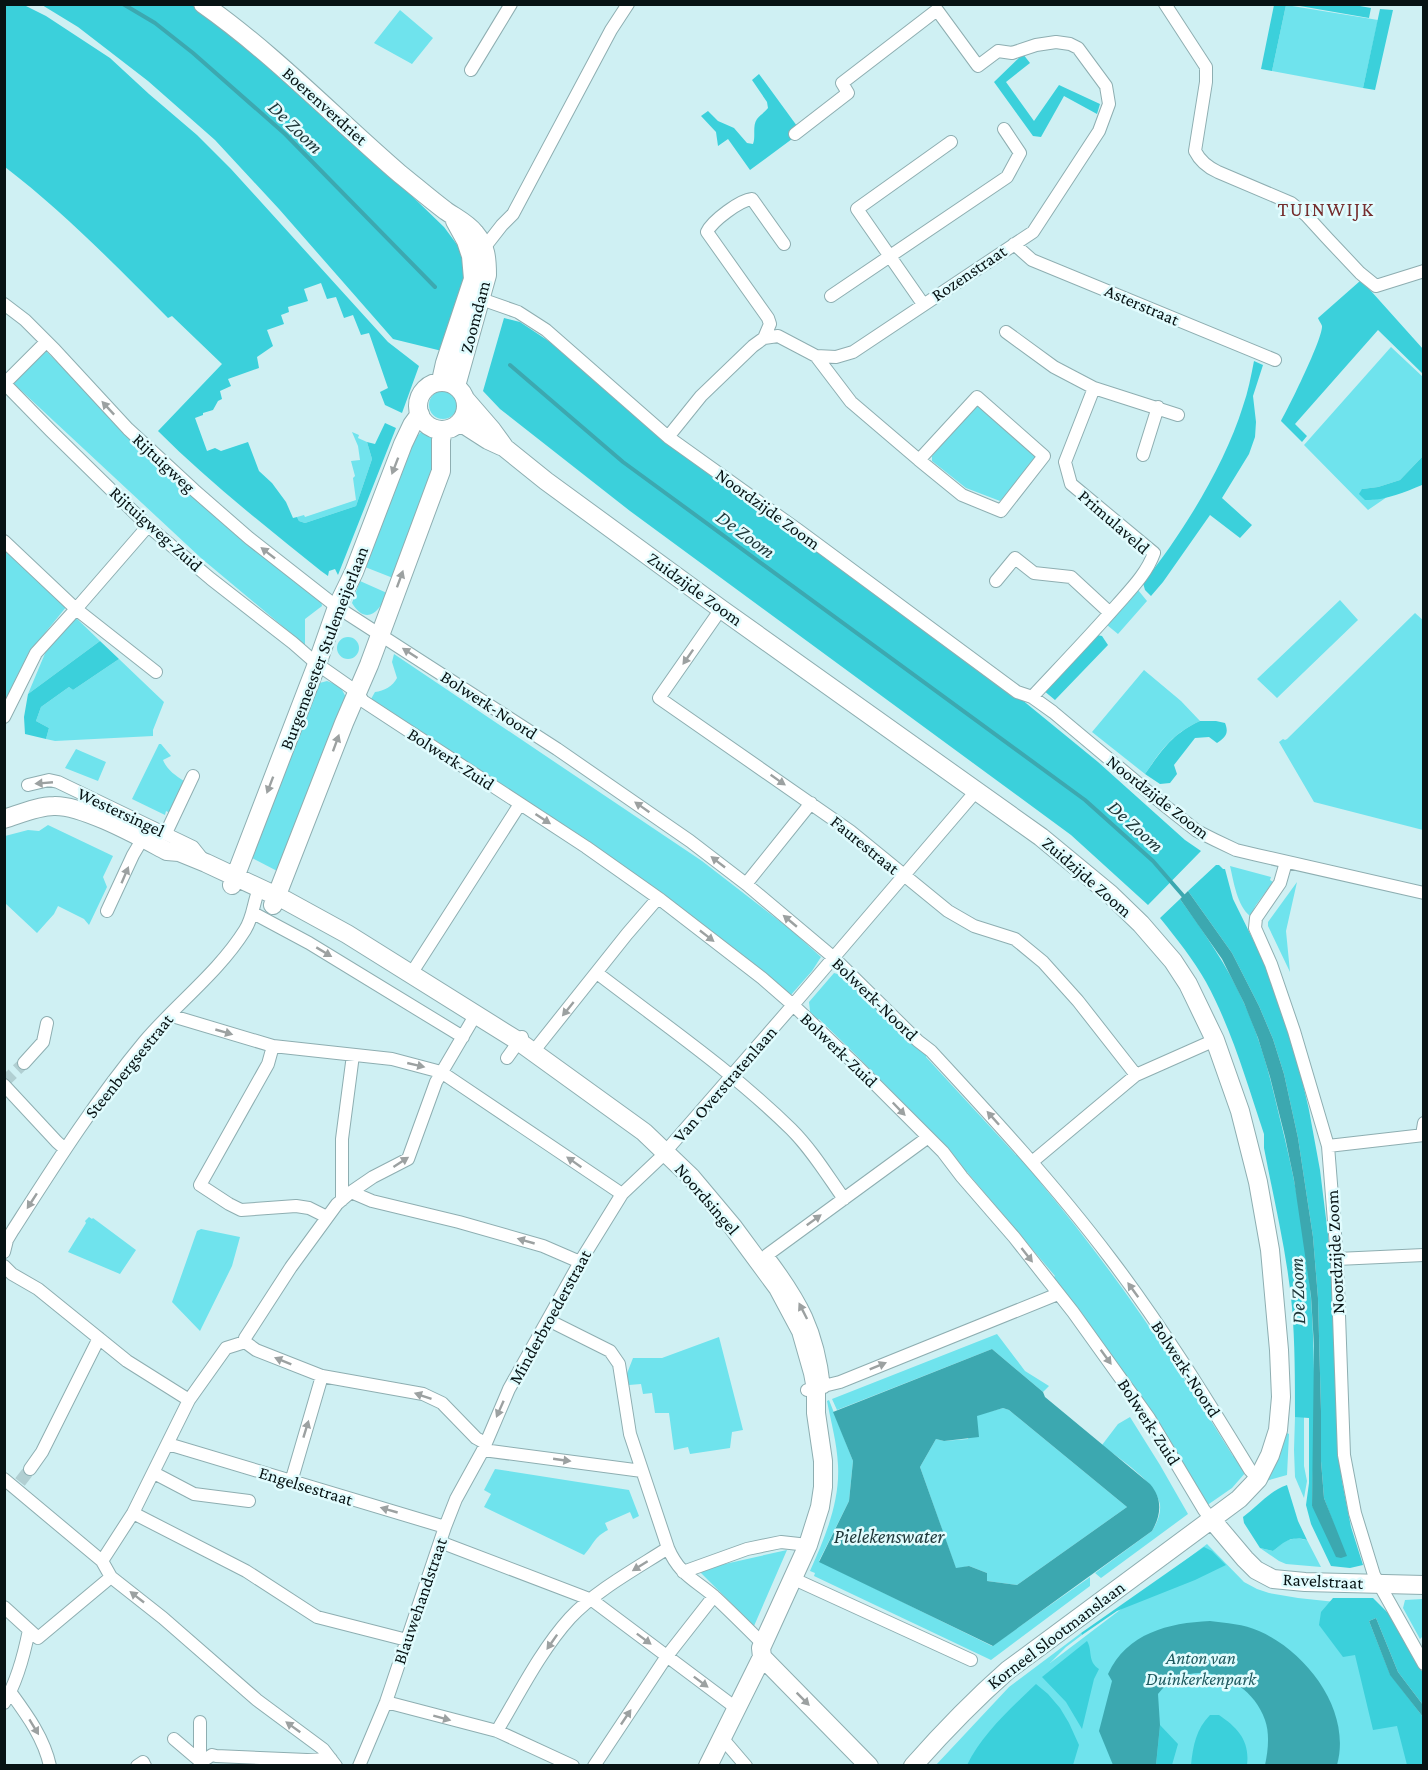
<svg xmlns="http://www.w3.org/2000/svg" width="1428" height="1770" font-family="'Crimson Pro',serif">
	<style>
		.green { fill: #6fe3ed }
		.forest { fill: #3bd0db }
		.water { fill: #3ca8b0; fill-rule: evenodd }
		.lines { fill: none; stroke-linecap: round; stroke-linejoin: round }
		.stream { stroke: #3ca8b0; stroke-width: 4 }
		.street-tunnel { stroke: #b1cfd2; stroke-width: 12; stroke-dasharray: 12 6; stroke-linecap: butt }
		.street-casing { stroke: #8eaeb1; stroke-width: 14 }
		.secondary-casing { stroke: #8eaeb1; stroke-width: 20 }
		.street { stroke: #fff; stroke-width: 12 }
		.secondary { stroke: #fff; stroke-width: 18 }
		.oneway { fill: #9ca1a1 }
		.labels { text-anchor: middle; stroke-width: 5; stroke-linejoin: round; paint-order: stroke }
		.street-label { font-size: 18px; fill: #071314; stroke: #e1fcfe }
		.park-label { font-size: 18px; font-style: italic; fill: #1e595e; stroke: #e1fcfe }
		.water-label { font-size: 20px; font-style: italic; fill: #1e3638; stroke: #e1fcfe }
		.neighbourhood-label { font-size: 20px; letter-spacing: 1.5px; fill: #752e2e; stroke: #e1fcfe }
	</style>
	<rect width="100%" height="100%" fill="#cff0f3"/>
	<path class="green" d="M1286,5l92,15 -15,68 -91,-17z
		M400,10l33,28 -21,26 -38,-21z
		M1391,347l32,30v79l-23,24 -22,7 -16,2 10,11 15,-3 -19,13 -64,-65z
		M46,351l55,55 220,193 1,7 -17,13v26l-104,-87 -189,-176z
		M429 405a14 14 0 1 1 28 0a14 14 0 1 1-28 0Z
		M975,405h4l61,52 -40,44 -34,-13 -34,-27v-5z
		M424,429l9,5 2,26 -19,60 -23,58 -28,-11 48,-127z
		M352,432l7,3 -1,3 9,4 5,17 -16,47 -51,17 -6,-2 -2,-4 7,-2 1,2 51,-17 -3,-22 2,-2 -4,-15 9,-1 -2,-14z
		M4,546l63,60 -36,44 -22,48 -4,3z
		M360,581l27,12c-7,19 -21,33 -35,10z
		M1138,590l9,11 -29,33 -11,-9z
		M1340,600l18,20 -81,78 -20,-19z
		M1415,613l9,8 -1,209 -109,-28 -35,-60 4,-3 2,1 2,-1z
		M74,616l26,25 -72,53 18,-43z
		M337 648a11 11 0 1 1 22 0a11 11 0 1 1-22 0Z
		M394,654l308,207 89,69 30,27 -9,14 -22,25 -185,-142 -234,-155 4,-7c9,-1 18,-6 22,-14l-5,-16z
		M119,659l45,43 -11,28v6l-98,5 -9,-2 3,-11 -13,-7 5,-14 28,-20 4,3z
		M1144,670l37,31 19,20c-28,13 -38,28 -55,53l-53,-42z
		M327,681l13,5 9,17 -68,170 -33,-17 64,-171z
		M159,744h2l10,12 -8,4c4,10 12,15 21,21l-14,32 -4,-2 -1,4 -33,-16z
		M76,749l30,13 -8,19 -33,-13z
		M48,825l65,31 -10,21 4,10 -18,38 -5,-6 -26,-13 -4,8 -17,19 -32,-30v-67l23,-6 11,1z
		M1230,866l41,11 -1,3 3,2 -17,23 -6,11c-13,-11 -16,-33 -20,-50z
		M1297,882l-11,49 4,41 -22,-46v-4z
		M834,973l7,2 3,-2 5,4 -2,3 81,73 -2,4 90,98 3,-3 23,27 -3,2c73,87 135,179 194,275l3,-1 10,17 -14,16 -26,18 -154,-227 3,-3 -88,-104 -4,1 -46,-52 1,-3 -64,-65 -35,-34 -3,2 -8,-8 2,-2 -1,-9z
		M89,1217l3,2 1,-1 43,32 -16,24 -52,-22 18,-29 -1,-2z
		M201,1229l39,8 -8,29 -32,65 -28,-29 25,-71z
		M997,1334l28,37 24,15 -6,6 -51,-43 -155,61 -5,-11z
		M719,1337l24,93 -11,2 -2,16 -40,6 -2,-7 -14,3 -5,-37h-14l-3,-20 -9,1 -2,-10 -12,1 -3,-9 7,-18h29z
		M829,1400l24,61 -4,40 -30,60 173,85 98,-69v9l-99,74 -177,-84 1,-3 -5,-2c15,-34 30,-68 28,-106 -1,-22 -7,-43 -11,-64z
		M1003,1408l6,2 118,97 -110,78 -30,-4v-8l-18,-7 -13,3 -36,-102 16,-28 8,2 24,-2 9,-24z
		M1130,1417l30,48 28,49 -87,64 -6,-5 57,-42c5,-8 9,-17 8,-26 -3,-23 -41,-46 -58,-60l16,-21z
		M1295,1417h9v49l3,15 -3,17 -9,-21 -1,-27z
		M1287,1433l2,1 -2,41 -21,6 6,-11z
		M495,1469l134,21 10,26 -6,3 -3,-7 -25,11 3,7c-14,7 -14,14 -24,25l-100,-48 7,-13 -7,-4z
		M1296,1538l11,2 14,27 -35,-3 -7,-3 -19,-13 13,3 12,-10z
		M1207,1544l37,38 13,7 12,4 29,5 56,6 69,161 -488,1 74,-79 72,-54 1,2 -16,12 -16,16z
		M787,1550l-33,76 -56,-56z
		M1423,1599v37l-3,3 -17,-31 2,-8z"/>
	<path class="forest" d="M4,5h20l22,11 64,42 39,36 48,41 34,34 157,173 31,24 -17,47 -17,-8 -5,-13 8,-4 -19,-55 -8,2 -8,-20 -9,3 -8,-21 -9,2 -6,-16 -17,6 4,12 -20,6 1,5 -8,3 3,9 -17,6 6,16 -16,11 2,11 -31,11 3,7 -11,5 2,8 -4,2 -5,9 -10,3v2l-8,3 12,33 8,-3 6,3 27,-9 11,29 13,12 14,19 7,16 4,-1 2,4 6,2 51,-17 16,-47 -5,-17 8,2 10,-21 11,5 -58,147 -3,-6 -6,2 -1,5 -7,-5c-56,-45 -112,-89 -163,-140l64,-67 -50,-48 -4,2c-53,-53 -104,-106 -163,-151z
		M42,5h150l90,69 74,68 88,85 20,27 1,21 -23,76 -49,-12 -114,-130 -64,-69 -67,-59 -70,-54z
		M1274,5h12l-14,66 -11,-2z
		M1354,5l17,3 -2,10 -75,-13z
		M1380,9l13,1 -18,80 -12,-2z
		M1023,54l7,9 -24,19 28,39 25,-36 41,19 -3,10 -33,-18 -23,41 -8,-1 -39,-54z
		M759,74l38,52 -5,13 -42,31 -22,-31 -10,7 -2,-14 -15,-16 7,-5 10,10 16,7 13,15 6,1c3,-8 -1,-18 4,-25 3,-4 8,-7 11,-11l-1,-6 -15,-22z
		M1360,281l11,10 52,58v25l-45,-44 -83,94 12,12 -5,6 -21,-21c8,-14 42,-83 41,-95 0,-1 -4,-7 -4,-8z
		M504,318l16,4 30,20 110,96 124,87 237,174 77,63 87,78 16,11 -53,54 -77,-70 -441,-324 -130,-102 -17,-18z
		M1254,361l9,4 -10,31 3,26 -1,15 -6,17 -27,44 30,27 -12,13 -30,-23 -47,67 -12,14 -6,-6 -2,-7c39,-49 81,-116 100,-177 5,-14 8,-30 11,-45z
		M1423,456v28l-1,1c-17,7 -38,16 -57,15l-6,-6 3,-5 16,-2 22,-7z
		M1097,635l5,1 6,9 -53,55 -12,-10z
		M100,641l19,18 -46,31 -4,-3 -28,20 -5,14 13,7 -3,11 -21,-5 -1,-17 4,-23z
		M1200,721h16l9,2c4,10 1,14 -8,20l-8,-6 -14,1 -21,27 3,9 -7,9 -10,1 -15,-10c17,-24 27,-40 55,-53z
		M1216,865h3l4,4h2l8,30 33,67 14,35 20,70 9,39 11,60 12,97 6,180 4,34 9,46 12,38 -13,3 -19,-2 -20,-42 -5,-19 3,-22v-65l-14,-1c0,-37 0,-73 -3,-110 -5,-54 -18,-106 -28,-159v-14c-17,-51 -32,-104 -58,-152 -13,-23 -29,-43 -46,-64l20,-19c24,33 47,66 64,104 17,37 27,77 36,116 15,59 26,119 31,179 5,69 3,139 1,208l22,19 -10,-27 -3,-37v-50l-3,-113 -5,-61 -15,-99 -14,-64 -11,-35 -14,-33 -27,-53 -44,-62z
		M1287,1485l11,36 9,19c-17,-4 -21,1 -34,11l-13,-3 -16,-25 -1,-6c15,-11 26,-26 44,-32z
		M1204,1547l8,4 14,14 -31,15 -78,31 -35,24 -1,-2z
		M1333,1598h40l17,17 33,58v32l-25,-33 -22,-54 -7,3 21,53 33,43v48h-16l-10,-39 -24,4 -18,-75 -12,2 -24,-32 2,-13z
		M1087,1641c6,10 0,20 12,28l-5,10 -12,50 -16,-27 -24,-25z
		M1036,1684l12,10 12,14 9,15 10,22 -6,20h-106c15,-31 44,-57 69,-81z
		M1210,1715h9c19,13 31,26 28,50h-56c2,-19 5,-36 19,-50z
		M1160,1725l18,19 -6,21 -16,1z"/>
	<path class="water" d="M1188,891l44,62 27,53 14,33 11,35 14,64 15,99 5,61 3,113v50l3,37 23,58 -6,2 -5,-1 -24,-51 2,-160 -3,-50 -17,-116 -9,-43 -15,-60 -12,-39 -14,-35 -22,-44 -42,-60z
		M992,1349l51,43 2,5 105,87c13,15 11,31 2,47l-159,115 -174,-84 30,-61 4,-40 -20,-49zM1003,1408l6,2 118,97 -110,78 -30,-4v-8l-18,-7 -13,2 -36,-101 16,-28 8,2 35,-4 -2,-21z
		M1376,1618l22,54 25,33v12l-33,-42 -21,-54z
		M1210,1621c16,2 34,3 49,10 48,21 93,80 78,134h-72c3,-14 5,-31 0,-45 -15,-44 -76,-66 -107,-26l2,31 -4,40h-43l-14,-34 13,-50 -4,-7c19,-41 60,-51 102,-53z"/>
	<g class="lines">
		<path class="stream" d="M123,4l32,19 38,30 92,81 150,153
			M510,365l113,97 462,338 68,61 33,38"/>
		<path class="street-tunnel" d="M4,1082l20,-19
			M20,1482l10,-13"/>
		<defs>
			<path id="street" d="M1165,4l41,63v15l-11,69c5,10 12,16 23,21l73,31 15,12 21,23 33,35 16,13 48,-15
				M471,70l40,-66
				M1014,244l18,16 243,100
				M484,248l18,-23 11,-11 98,-184 17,-26
				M831,296l176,-119 13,-24 -16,-24
				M481,299l37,13 28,18 122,107 130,93 219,162 15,5 21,15 111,93 33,26 18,9 21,10 21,5 167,38
				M4,304l21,16 30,30 73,79 66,61 55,48 88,69 220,142 133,92 56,43 87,73 85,84 13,10c62,67 124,134 179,207 51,67 96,140 140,212l8,9
				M923,304l-66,-95 94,-67
				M1006,332l48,35 40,21 84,27
				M764,338l6,-14 -2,-6 -61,-86c5,-11 33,-32 45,-33l32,45
				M816,356l35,46 68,58 43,35 39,16 43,-55 -67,-59 -58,63
				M4,383l47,48 97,95 63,53 82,64 24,21 40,28 6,9 223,146 75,53 101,78 31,27 63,60 87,87 19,25 52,60 59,75 76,106 55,92 8,10
				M4,384l42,-42
				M668,437l33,-41 52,-50 11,-8 14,-2 38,20 20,1 17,-5 180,-120 66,-101 10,-27 -3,-18 -28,-38 -8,-4 -14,-2 -20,3 -24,8 -14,-2 -20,15 -41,-56 -95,73 6,10 -53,41
				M1143,455l15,-48
				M148,526l-72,83 80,63
				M4,541l72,68 -40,44 -32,64
				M996,581l19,-23 19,15 37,4 39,36
				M721,609l-62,89 191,133 98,80 26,15 41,13 28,23 35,39 58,74
				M1032,697c28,-30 57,-60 85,-92 14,-16 30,-32 37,-52l-83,-69 -6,-22 29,-74
				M28,785l21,-5 9,2 135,65 12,15
				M166,833l27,-57
				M1286,862l-6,21 -24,35 -1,10 16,36 23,67 34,115 9,113 7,196 11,58 19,62 50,89
				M746,884l65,-81
				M107,911l26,-56 10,-17
				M253,913l56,30 154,94
				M597,973c65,50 135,98 194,156 21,21 36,46 53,70
				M411,974l109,-170
				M169,1015l104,31 119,13 49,13 181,122
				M273,1046l-5,18 -68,121 29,19 12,6 55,-4 13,2 18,9
				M533,1052l94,-118 31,-36
				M507,1058l15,-21
				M24,1063l19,-21 4,-19
				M4,1085l53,57 8,7
				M1422,1135l2,-12
				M1328,1146l96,-11
				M1032,1162l104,-87 79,-35
				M351,1192l21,9 87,21 84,24 37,16
				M342,1200v-61l11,-84
				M4,1252l3,-12 6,-10c41,-64 82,-129 131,-188 32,-38 74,-69 101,-112 9,-14 8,-29 15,-43
				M1337,1259l87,-4
				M4,1266l8,8 26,15 89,72 62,39
				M548,1320l62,31 9,13 11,70 38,114
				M245,1342v-4l46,-71 46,-63 14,-12 22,-15 35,-18 28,-77 40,-68
				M245,1342l11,8 66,26 101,18 19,9 34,35 9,5
				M824,1387c-6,-57 -23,-87 -57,-132l160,-117
				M807,1390l33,-8 218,-88
				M168,1444l277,83
				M483,1450l159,21
				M30,1469l12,-17 57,-114
				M154,1473l40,21 55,7
				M4,1479l98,82 9,16 52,41 94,82 66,49 13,17
				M291,1482l31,-106
				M133,1513l113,58 71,46 90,23
				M440,1542l152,58 144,108
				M102,1561l31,-48 56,-113 37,-52 19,-6
				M683,1572l64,-23 34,-7 27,3
				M794,1579l177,81
				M4,1607l34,31 73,-61
				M11,1693c16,22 33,45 39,73
				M386,1702l111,29 76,35
				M4,1703c13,-21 20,-48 25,-73
				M497,1731c22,-37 44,-81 73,-113 25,-27 67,-50 98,-70 12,28 28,32 48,50 16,15 31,30 47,46
				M722,1738l24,28
				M174,1739l27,23
				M201,1762l11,-7 4,1 91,4 24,-1
				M137,1766l6,-4 2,4
				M200,1766v-44
				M359,1766l27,-64 59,-175 11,-28 27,-49 26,-61 71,-127 42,-68 37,-35 134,-154 184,-215
				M594,1766l73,-110 47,-60"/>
			<path id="secondary" d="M203,4c71,50 131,113 197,170 15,12 30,25 46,37 10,7 21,12 29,22 11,13 12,25 12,42l-31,111
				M441,381l4,-18 28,-84 -2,-23 -5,-15 -11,-20
				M418 406a24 24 0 1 1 48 0a24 24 0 1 1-48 0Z
				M466,400l26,30 13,18 41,33 175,128 320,228 69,57 31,30 32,37 15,23 27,56 25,71 18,71 12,68 9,100 2,47 -3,33 -8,25 -12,24 -19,20 -231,171c-34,30 -65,62 -95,96
				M460,422l28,18 13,6
				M4,819c16,-5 34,-13 50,-13 29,-1 86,31 113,45l12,1 27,11 79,37 62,34 171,107 126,91 47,45 42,50 45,61 23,43 12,42 3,16v24l7,48v26l-3,20 -12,38 -47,103 1,9
				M232,885l85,-221 20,-57 17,-35 49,-128 9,-19 8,-11
				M273,905l71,-182 25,-58 72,-194v-31l2,-10
				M1212,1520l33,39 11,11 17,9 32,3 119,3
				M762,1657l107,109
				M708,1766l54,-109"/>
		</defs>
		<use href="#street" class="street-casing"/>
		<use href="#secondary" class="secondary-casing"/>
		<use href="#street" class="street"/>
		<use href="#secondary" class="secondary"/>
	</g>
	<defs><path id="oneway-solid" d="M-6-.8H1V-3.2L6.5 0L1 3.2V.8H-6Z" transform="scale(1.5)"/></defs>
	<g class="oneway">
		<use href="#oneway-solid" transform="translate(108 408) rotate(-133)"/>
		<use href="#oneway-solid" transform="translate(395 466) rotate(111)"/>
		<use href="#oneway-solid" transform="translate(268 553) rotate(-142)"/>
		<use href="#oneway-solid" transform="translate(400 579) rotate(-70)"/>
		<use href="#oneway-solid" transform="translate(410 653) rotate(-147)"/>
		<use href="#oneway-solid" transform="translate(688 657) rotate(125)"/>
		<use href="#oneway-solid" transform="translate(336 743) rotate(-70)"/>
		<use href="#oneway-solid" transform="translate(778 780) rotate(35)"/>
		<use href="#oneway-solid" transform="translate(44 783) rotate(175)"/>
		<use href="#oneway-solid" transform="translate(270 785) rotate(111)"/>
		<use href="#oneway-solid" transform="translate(642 807) rotate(-145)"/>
		<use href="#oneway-solid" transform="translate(543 819) rotate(33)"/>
		<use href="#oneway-solid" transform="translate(718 862) rotate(-142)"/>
		<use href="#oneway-solid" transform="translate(125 875) rotate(-67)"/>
		<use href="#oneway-solid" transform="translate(790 921) rotate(-140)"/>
		<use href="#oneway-solid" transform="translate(707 936) rotate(38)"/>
		<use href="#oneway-solid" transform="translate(324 952) rotate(31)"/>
		<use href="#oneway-solid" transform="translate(568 1009) rotate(129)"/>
		<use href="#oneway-solid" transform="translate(224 1032) rotate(16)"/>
		<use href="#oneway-solid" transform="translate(416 1065) rotate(13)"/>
		<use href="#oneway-solid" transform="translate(899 1109) rotate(46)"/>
		<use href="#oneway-solid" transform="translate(993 1118) rotate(-132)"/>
		<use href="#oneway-solid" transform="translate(401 1162) rotate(-33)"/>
		<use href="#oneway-solid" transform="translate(574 1162) rotate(-145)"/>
		<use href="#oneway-solid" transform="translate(32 1201) rotate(123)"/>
		<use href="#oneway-solid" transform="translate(814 1220) rotate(-36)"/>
		<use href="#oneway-solid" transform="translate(526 1241) rotate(-164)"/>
		<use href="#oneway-solid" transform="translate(1027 1255) rotate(52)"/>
		<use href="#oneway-solid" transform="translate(1133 1290) rotate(-126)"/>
		<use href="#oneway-solid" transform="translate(803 1311) rotate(-117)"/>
		<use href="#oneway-solid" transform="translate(1106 1357) rotate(54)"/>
		<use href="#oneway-solid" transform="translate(283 1361) rotate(-158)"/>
		<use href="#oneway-solid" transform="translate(878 1366) rotate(-22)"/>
		<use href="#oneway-solid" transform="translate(423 1396) rotate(-161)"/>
		<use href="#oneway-solid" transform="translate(500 1409) rotate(114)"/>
		<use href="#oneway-solid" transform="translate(306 1429) rotate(-73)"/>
		<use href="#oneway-solid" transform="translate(562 1460) rotate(8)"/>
		<use href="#oneway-solid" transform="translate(389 1510) rotate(-164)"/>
		<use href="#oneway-solid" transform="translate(640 1566) rotate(148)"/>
		<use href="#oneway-solid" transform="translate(137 1597) rotate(-142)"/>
		<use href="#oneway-solid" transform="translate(644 1639) rotate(37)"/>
		<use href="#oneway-solid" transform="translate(552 1642) rotate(125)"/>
		<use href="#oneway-solid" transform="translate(701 1682) rotate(37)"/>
		<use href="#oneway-solid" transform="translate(803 1699) rotate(45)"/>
		<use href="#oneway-solid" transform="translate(626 1717) rotate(-56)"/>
		<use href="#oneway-solid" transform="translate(442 1718) rotate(15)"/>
		<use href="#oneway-solid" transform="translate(34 1727) rotate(59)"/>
		<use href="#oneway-solid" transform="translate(293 1727) rotate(-144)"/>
	</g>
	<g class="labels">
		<g class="street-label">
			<text transform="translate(325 106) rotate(42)" y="6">Boerenverdriet</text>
			<text transform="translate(969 273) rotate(-34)" y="6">Rozenstraat</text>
			<text transform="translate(1142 305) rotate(23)" y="6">Asterstraat</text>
			<text transform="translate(475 317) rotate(-75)" y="6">Zoomdam</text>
			<text transform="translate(164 463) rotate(43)" y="6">Rijtuigweg</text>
			<text transform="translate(768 509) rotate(36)" y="6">Noordzijde Zoom</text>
			<text transform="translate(1114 522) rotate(41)" y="6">Primulaveld</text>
			<text transform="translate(156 529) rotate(42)" y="6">Rijtuigweg-Zuid</text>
			<text transform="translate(695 589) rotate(36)" y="6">Zuidzijde Zoom</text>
			<text transform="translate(324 648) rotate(-69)" y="6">Burgemeester Stulemeijerlaan</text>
			<text transform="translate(489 705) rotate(33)" y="6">Bolwerk-Noord</text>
			<text transform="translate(451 759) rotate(33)" y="6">Bolwerk-Zuid</text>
			<text transform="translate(1158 797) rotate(38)" y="6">Noordzijde Zoom</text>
			<text transform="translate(121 812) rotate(25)" y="6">Westersingel</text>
			<text transform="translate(865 845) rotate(39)" y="6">Faurestraat</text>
			<text transform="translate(1087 877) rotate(41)" y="6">Zuidzijde Zoom</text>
			<text transform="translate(875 999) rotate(44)" y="6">Bolwerk-Noord</text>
			<text transform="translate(839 1050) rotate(44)" y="6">Bolwerk-Zuid</text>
			<text transform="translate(129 1066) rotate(-51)" y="6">Steenbergsestraat</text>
			<text transform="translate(725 1084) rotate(-49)" y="6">Van Overstratenlaan</text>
			<text transform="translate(707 1199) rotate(49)" y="6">Noordsingel</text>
			<text transform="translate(1335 1252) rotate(-93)" y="6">Noordzijde Zoom</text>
			<text transform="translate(550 1317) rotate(-61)" y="6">Minderbroederstraat</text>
			<text transform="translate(1186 1369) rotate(57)" y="6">Bolwerk-Noord</text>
			<text transform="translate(1149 1422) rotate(57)" y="6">Bolwerk-Zuid</text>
			<text transform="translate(306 1486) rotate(17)" y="6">Engelsestraat</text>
			<text transform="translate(1323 1581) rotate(3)" y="6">Ravelstraat</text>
			<text transform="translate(420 1601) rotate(-71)" y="6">Blauwehandstraat</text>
			<text transform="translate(1056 1635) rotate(-37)" y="6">Korneel Slootmanslaan</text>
		</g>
		<g class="park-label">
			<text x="1201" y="1664">Anton van<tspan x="1201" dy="21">Duinkerkenpark</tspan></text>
		</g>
		<g class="water-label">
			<text transform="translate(296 127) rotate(44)" y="7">De Zoom</text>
			<text transform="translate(746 534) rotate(36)" y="7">De Zoom</text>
			<text transform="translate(1136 826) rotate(42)" y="7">De Zoom</text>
			<text transform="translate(1297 1291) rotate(-92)" y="7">De Zoom</text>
			<text x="889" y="1543">Pielekenswater</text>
		</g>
		<g class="neighbourhood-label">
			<text x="1326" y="216">TUINWIJK</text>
		</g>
	</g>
	<rect width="1428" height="1770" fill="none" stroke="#071314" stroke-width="12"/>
</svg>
